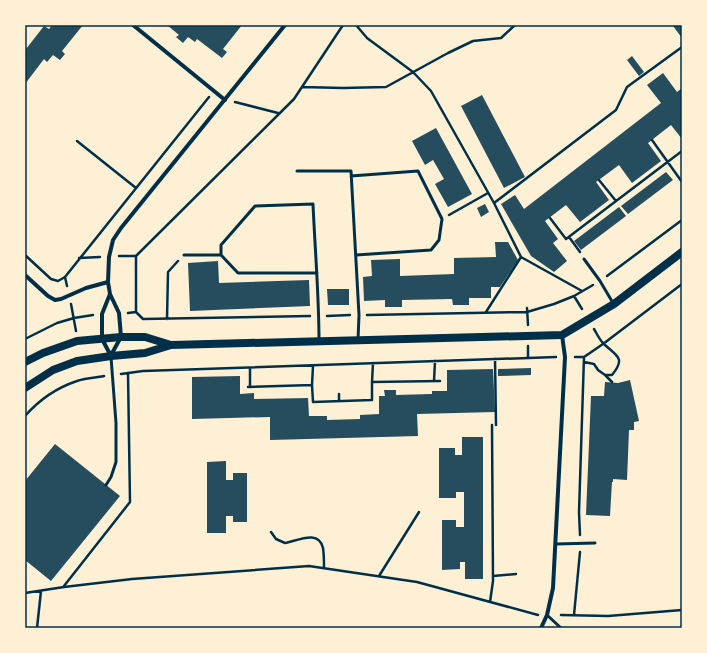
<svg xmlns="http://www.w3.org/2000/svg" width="707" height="653" font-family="Raleway,sans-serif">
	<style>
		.building { fill: #264d5e }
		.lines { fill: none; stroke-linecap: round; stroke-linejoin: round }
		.path { stroke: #003049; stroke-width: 2.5 }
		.service { stroke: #003049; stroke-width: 3 }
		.minor { stroke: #003049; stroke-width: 4 }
		.secondary { stroke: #003049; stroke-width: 8 }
		.neatline { fill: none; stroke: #003049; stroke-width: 1.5 }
	</style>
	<rect width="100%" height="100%" fill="#fdf0d5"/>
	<path class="building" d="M52,25h31l-21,26 3,3 -5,6 -7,-5 -6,7 -3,-3 -19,25v-36l1,1 18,-23 5,3z
		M167,25h75l-19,24 4,3 -5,6 -25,-19 -2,3 -7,-5 -5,6 -7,-6 3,-2z
		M674,25h6l2,2v11l-9,-12z
		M632,56l12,16 -5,4 -12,-16z
		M663,73l14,19 5,-4v51l-11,-14 -23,18 13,18 -29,22 -13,-18 -23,17 13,18 -29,22 -14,-17 -21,16 13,18 -5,4 14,18 -13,11 -23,-16 -30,-52 14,-9 9,14 137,-106 -14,-18z
		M482,95l43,82 -21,11 -43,-82z
		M436,128l36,66 -24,13 -13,-23 9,-5 -11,-19 -8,5 -13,-24z
		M666,172l7,8 -45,34 -7,-8z
		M485,204l4,8 -8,5 -4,-9z
		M619,207l7,9 -45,34 -7,-9z
		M495,242h13l10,18 -18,27h-9v11h-22v7h-16l-1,-6 -50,1v7h-17v-7l-21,1 -1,-24 9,-1 -1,-16 29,-1v17l54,-2v-16l42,-1z
		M218,261l1,22 90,-3 1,26 -120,5 -2,-48z
		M327,289h22v16h-21z
		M531,368v7l-33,1v-7z
		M493,369l2,43 -78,2 1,22 -148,4v-23l-78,2v-42l48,-1v18l14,-1v6l54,-1 1,18h18v4l33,-1v-4l19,-1v-18h6l-1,-6h12v5l36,-1v-3h15v-21z
		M630,380l9,41 -5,1v8h-5l-2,50 -14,-1v3h-1l-2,34 -24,-1 5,-119h13l1,-14 13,1z
		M462,437h21v142h-18v-17h-5v7l-18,1v-50h14v7h8v-35h-8v6h-17v-50h16v7h7z
		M55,444l65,52 -69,85 -26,-21v-79z
		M226,461v19h7v-7h14v49h-14v-6h-7v17h-19v-71z"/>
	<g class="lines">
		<path class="path" d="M356,25l11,13 46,34 18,19 63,112 27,54 61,34
			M302,87l41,1 43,-1 62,-34 25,-12 28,-3 14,-13
			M235,102l43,11
			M652,140l30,42
			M77,141l59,47
			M599,180l17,21
			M494,203l122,-93 11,-23 55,-40
			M449,215l39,-22
			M550,218l16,21 116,-88
			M569,237l11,15
			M25,255l26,24 7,2 7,-4
			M119,256h17v56
			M136,256l158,-157 49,-74
			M79,258l21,-1
			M607,276l75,-56
			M67,286l-2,-9 144,-180
			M574,296l8,13
			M71,304l5,27
			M527,308l1,17
			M486,312l35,-55
			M128,313l8,-1 7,7 167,-3
			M367,315l160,-3 27,-8 20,-8 19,-11
			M327,316l23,-1
			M167,319l1,-47 10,-11
			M25,339l32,-16 17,-5 19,-3
			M528,346v12
			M575,357h9l19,-13 79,-60
			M495,359l1,66
			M584,362l10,2 4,6 7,5h7c14,-17 5,-19 -7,-30 -5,-4 -8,-11 -11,-16
			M121,374l22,-3 413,-14
			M606,376l6,6
			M434,381l1,-20
			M372,382l1,-19
			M312,385l1,-19
			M248,387l64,-2 1,17 59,-2v-18l68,-1
			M250,387v-19
			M339,401v-7
			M25,416c14,-16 31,-28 52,-35 8,-3 18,-3 27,-5
			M271,532l5,7 9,4c12,-2 34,-14 38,5 1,6 1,14 1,20
			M580,535l-1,-23 5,-155
			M379,576l40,-64
			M493,576l23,-2
			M64,586l66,-84 -2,-129
			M25,593l39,-6 68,-8 177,-13 108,16 121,33
			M490,602l3,-21 -1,-156
			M561,615l47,1 74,-6
			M574,615l6,-63
			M37,628l4,-37"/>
		<path class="service" d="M297,171h54l8,144 -1,25
			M351,176l67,-5 24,48 -3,21 -8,10 -75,5
			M184,255h37
			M584,259l16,22 13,22
			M317,273h-79l-17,-18v-10l34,-39 58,-2c2,46 6,91 6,137
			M106,485l5,-8 5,-15v-39l-5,-66
			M556,544l39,-1
			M547,615l14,13"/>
		<path class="minor" d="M133,25l92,75
			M25,275l23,21 7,4 6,-1 25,-11 22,-6
			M110,294l-8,20v25l9,17
			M111,355l10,-18 -2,-24 -9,-19 -2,-12 1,-25 4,-17 8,-12 164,-203
			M541,628l6,-13 6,-27 12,-231 -3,-22"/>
		<path class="secondary" d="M25,362l18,-9 34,-12 44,-4h24l26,8
			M25,388l28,-18 24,-9 34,-5 34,-3 26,-8 391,-10 52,-31 68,-52"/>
	</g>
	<rect width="707" height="653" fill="none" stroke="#fdf0d5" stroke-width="52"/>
	<rect x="26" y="26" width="655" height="601" class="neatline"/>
</svg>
